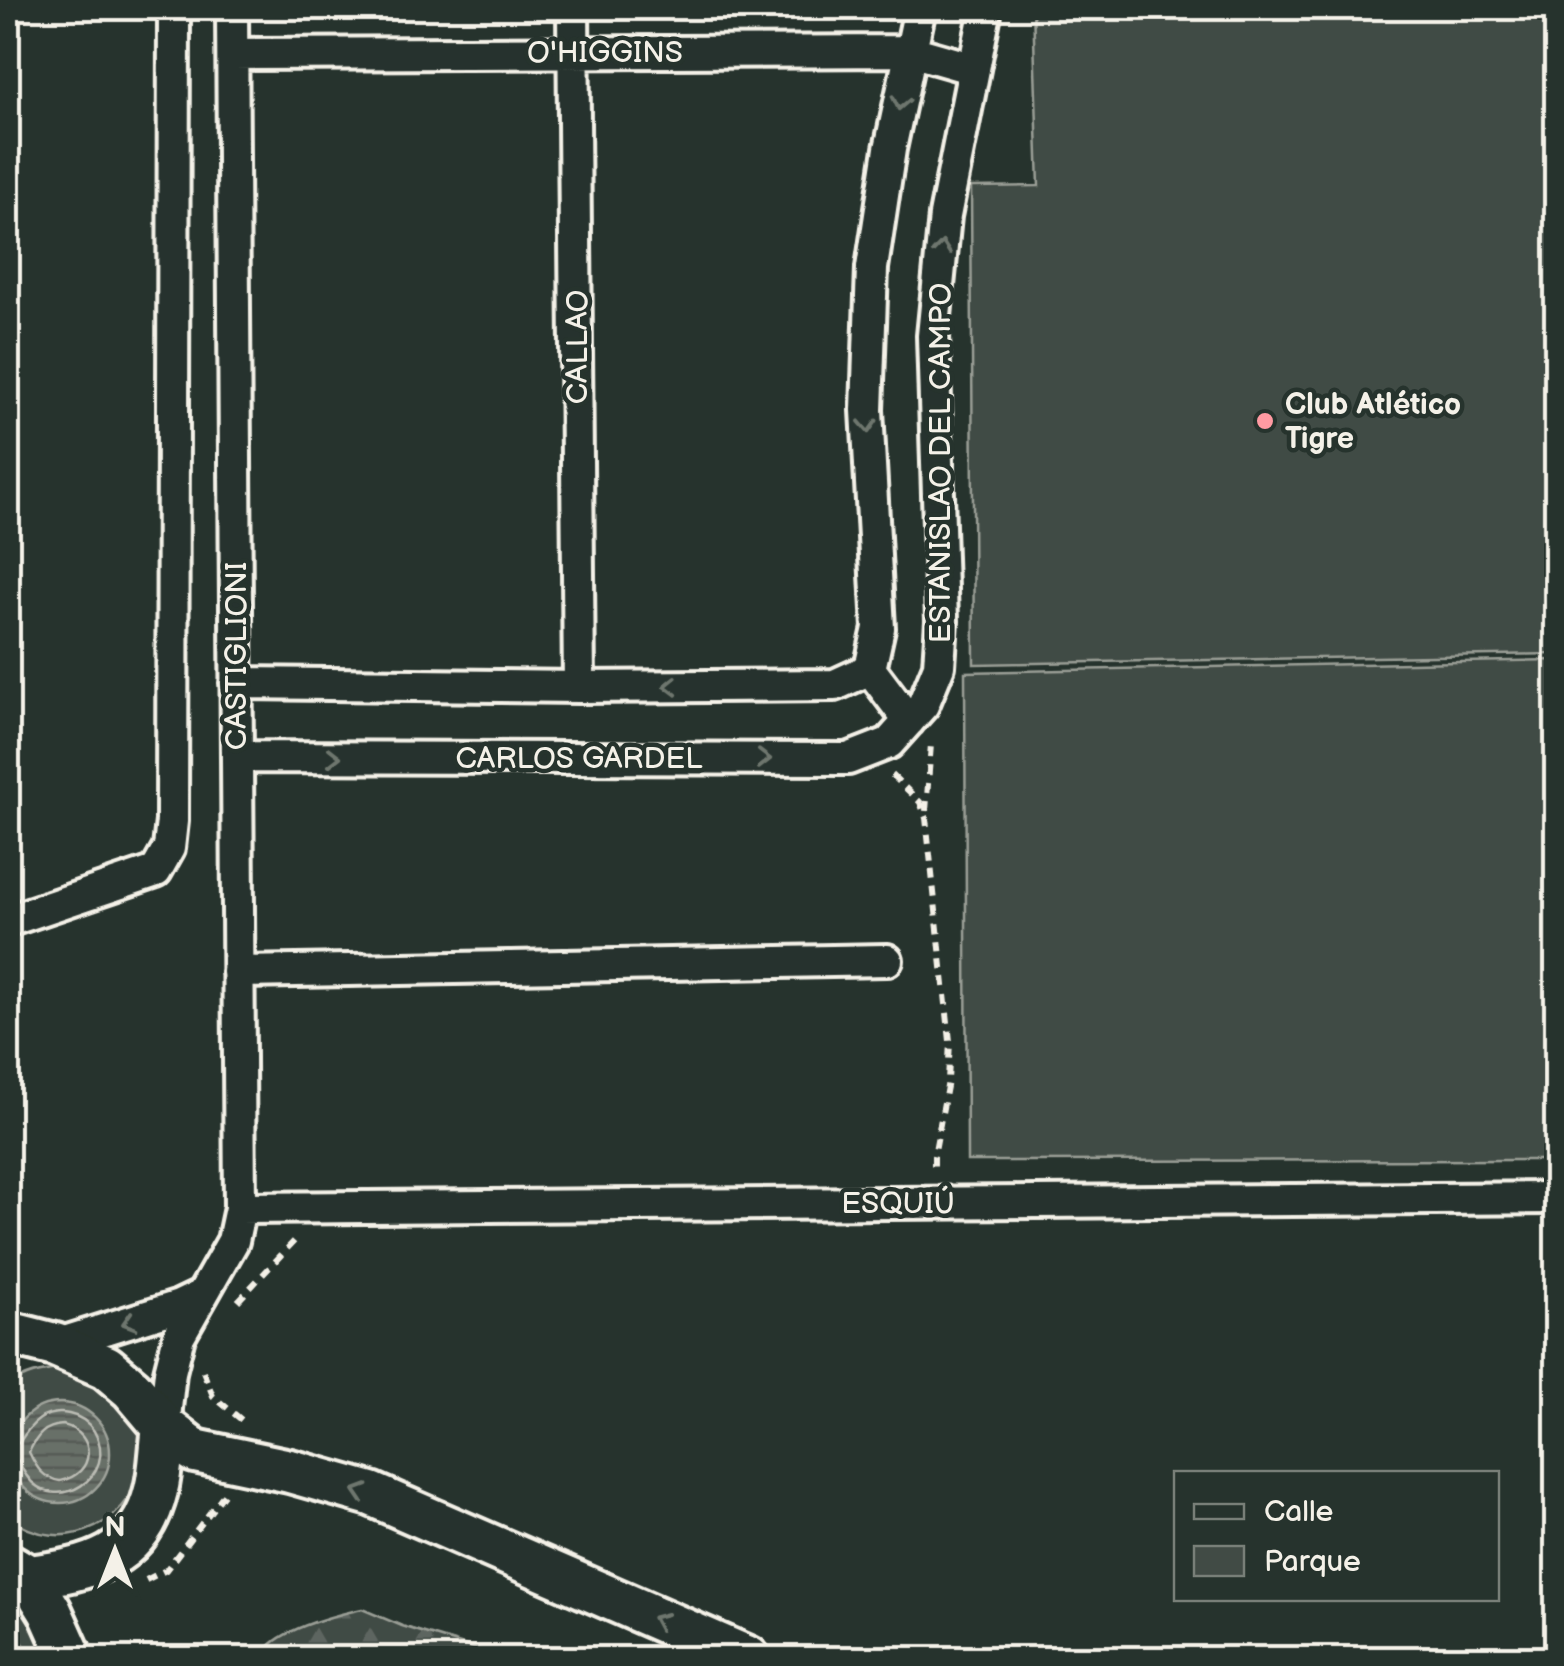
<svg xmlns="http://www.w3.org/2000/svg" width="1564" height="1666" font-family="'Balsamiq Sans',sans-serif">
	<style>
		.green { fill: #414b45; stroke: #9a9e96; stroke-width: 2.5 }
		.forest { fill: url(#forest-firs); stroke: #9a9e96; stroke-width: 2.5 }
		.water { fill: url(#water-rules); stroke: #9fa39b; stroke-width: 2.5 }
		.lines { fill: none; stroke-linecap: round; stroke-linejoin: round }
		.shore { stroke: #bcbdb5; stroke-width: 2.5 }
		.minor-casing { stroke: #f4f1e8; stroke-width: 38 }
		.secondary-casing { stroke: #f4f1e8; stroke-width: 50 }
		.path { stroke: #f4f1e8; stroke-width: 6; stroke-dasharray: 10 8; stroke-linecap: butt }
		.minor { stroke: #26332d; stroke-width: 30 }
		.secondary { stroke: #26332d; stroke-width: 42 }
		.oneway { stroke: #6e766e }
		.poi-dot { fill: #ff9aa2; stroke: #26332d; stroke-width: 4 }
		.labels { text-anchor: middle; stroke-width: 9; stroke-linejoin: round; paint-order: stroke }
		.street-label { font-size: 30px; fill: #f4f1e8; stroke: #26332d }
		.poi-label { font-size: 30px; font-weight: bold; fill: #f4f1e8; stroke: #26332d; text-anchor: start }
	</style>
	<defs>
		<pattern id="forest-firs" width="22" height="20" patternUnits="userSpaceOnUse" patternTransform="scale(2.5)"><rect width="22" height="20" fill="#414b45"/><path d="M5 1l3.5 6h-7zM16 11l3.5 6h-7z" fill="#5d6560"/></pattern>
		<pattern id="water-rules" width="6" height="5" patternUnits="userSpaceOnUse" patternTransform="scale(2.5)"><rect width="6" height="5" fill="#676f68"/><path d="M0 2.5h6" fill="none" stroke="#565a55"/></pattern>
	</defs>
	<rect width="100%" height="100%" fill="#26332d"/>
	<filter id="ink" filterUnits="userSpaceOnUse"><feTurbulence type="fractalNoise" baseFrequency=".01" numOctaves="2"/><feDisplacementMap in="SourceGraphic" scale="20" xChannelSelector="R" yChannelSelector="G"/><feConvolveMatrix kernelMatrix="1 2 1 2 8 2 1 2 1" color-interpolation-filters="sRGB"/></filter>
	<g filter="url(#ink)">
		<path class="green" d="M1033,8h523v646l-582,10 -3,-477 68,-1z
			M1556,660v500l-589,1 -2,-489z
			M65,1368c28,7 32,11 53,30 5,5 13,10 16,17 7,11 9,25 9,37 -2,70 -80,108 -135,65v-130c17,-14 36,-16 57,-19z
			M8,1585l9,8 36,65h-45z"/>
		<path class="forest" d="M362,1609l40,17 78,24 14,8h-233c10,-27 74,-43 101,-49z"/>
		<path class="water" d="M10 1453a50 50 0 1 1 100 0a50 50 0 1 1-100 0Z"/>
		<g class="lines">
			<path class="shore" d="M63,1425c35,9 32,50 -3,56 -18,-3 -24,-14 -31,-29 8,-16 15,-26 34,-27z
				M8,1446l11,-3c12,-19 25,-34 50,-29 10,2 19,8 25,17 27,44 -39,87 -68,44 -3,-4 -5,-9 -7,-14l-11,-3"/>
			<defs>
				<path id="minor" d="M573,8l6,679
					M233,54l678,-3 63,18
					M236,683l343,4 256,-2 35,-16
					M909,721l-39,-52 9,-41 -12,-218 5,-142 18,-119 30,-141
					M237,757l611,2 41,-16 34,-38 16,-39 3,-45 -9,-285 12,-120 41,-208
					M8,921l148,-50 13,-23 3,-27 2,-813
					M238,972l649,-12
					M240,1208l1316,-10
					M55,1345l124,-39 23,-11
					M164,1427l6,-55 9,-36 54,-95 7,-33 -8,-1200"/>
				<path id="secondary" d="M8,1333l47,12 51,22 26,22 32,38 31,24 95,20 81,23 377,164
					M10,1566l19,11 21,34 21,47
					M29,1577c61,-8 111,-19 127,-87 5,-20 5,-42 8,-63"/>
			</defs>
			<use href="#minor" class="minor-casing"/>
			<use href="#secondary" class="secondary-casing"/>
			<path class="path" d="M892,775l28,27 6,16 24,223 -2,40 -14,75v16
				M926,811l5,-67
				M238,1301l60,-64
				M203,1371l10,25 31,26
				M146,1580l20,-10 58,-76
				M8,1648l8,1 9,-5"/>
			<use href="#minor" class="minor"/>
			<use href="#secondary" class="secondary"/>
		</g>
		<defs><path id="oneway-chevron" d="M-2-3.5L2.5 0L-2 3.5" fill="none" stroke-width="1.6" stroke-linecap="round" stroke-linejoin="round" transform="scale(2.5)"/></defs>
		<g class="oneway">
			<use href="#oneway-chevron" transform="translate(900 103) rotate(102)"/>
			<use href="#oneway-chevron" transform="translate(942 248) rotate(-85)"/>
			<use href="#oneway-chevron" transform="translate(868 426) rotate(87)"/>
			<use href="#oneway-chevron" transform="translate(671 686) rotate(179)"/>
			<use href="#oneway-chevron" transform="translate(334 757)"/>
			<use href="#oneway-chevron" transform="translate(764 759)"/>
			<use href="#oneway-chevron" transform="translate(129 1322) rotate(163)"/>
			<use href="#oneway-chevron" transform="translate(360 1492) rotate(-162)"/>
			<use href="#oneway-chevron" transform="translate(659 1620) rotate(-156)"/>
		</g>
	</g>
	<circle class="poi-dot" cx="1265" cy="421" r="10"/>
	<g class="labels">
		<g class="street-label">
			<text x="605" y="62">O'HIGGINS</text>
			<text transform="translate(577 347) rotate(-90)" y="10">CALLAO</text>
			<text transform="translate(940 463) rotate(-90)" y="10">ESTANISLAO DEL CAMPO</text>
			<text transform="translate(236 656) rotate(-90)" y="10">CASTIGLIONI</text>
			<text x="579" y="768">CARLOS GARDEL</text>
			<text x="898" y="1213">ESQUIÚ</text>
		</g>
		<g class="poi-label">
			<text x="1285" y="414">Club Atlético<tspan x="1285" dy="34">Tigre</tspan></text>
		</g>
	</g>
	<rect width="1564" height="1666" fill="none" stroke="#26332d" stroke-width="40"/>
	<rect x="20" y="20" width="1524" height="1626" fill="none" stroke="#f4f1e8" stroke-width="4" filter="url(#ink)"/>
	<rect x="1174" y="1471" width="325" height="130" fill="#26332d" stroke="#787f78" stroke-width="2.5"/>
	<rect x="1194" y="1504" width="50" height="15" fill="#26332d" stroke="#787f78" stroke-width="2.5"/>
	<text x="1264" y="1521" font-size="30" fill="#f4f1e8">Calle</text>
	<rect x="1194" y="1546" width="50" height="30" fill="#414b45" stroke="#787f78" stroke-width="2.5"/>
	<text x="1264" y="1571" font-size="30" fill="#f4f1e8">Parque</text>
	<g transform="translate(115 1551)" stroke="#26332d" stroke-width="8" paint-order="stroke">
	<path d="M0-8L18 38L0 25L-18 38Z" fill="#f4f1e8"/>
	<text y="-15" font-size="28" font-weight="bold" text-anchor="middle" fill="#f4f1e8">N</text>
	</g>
</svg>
